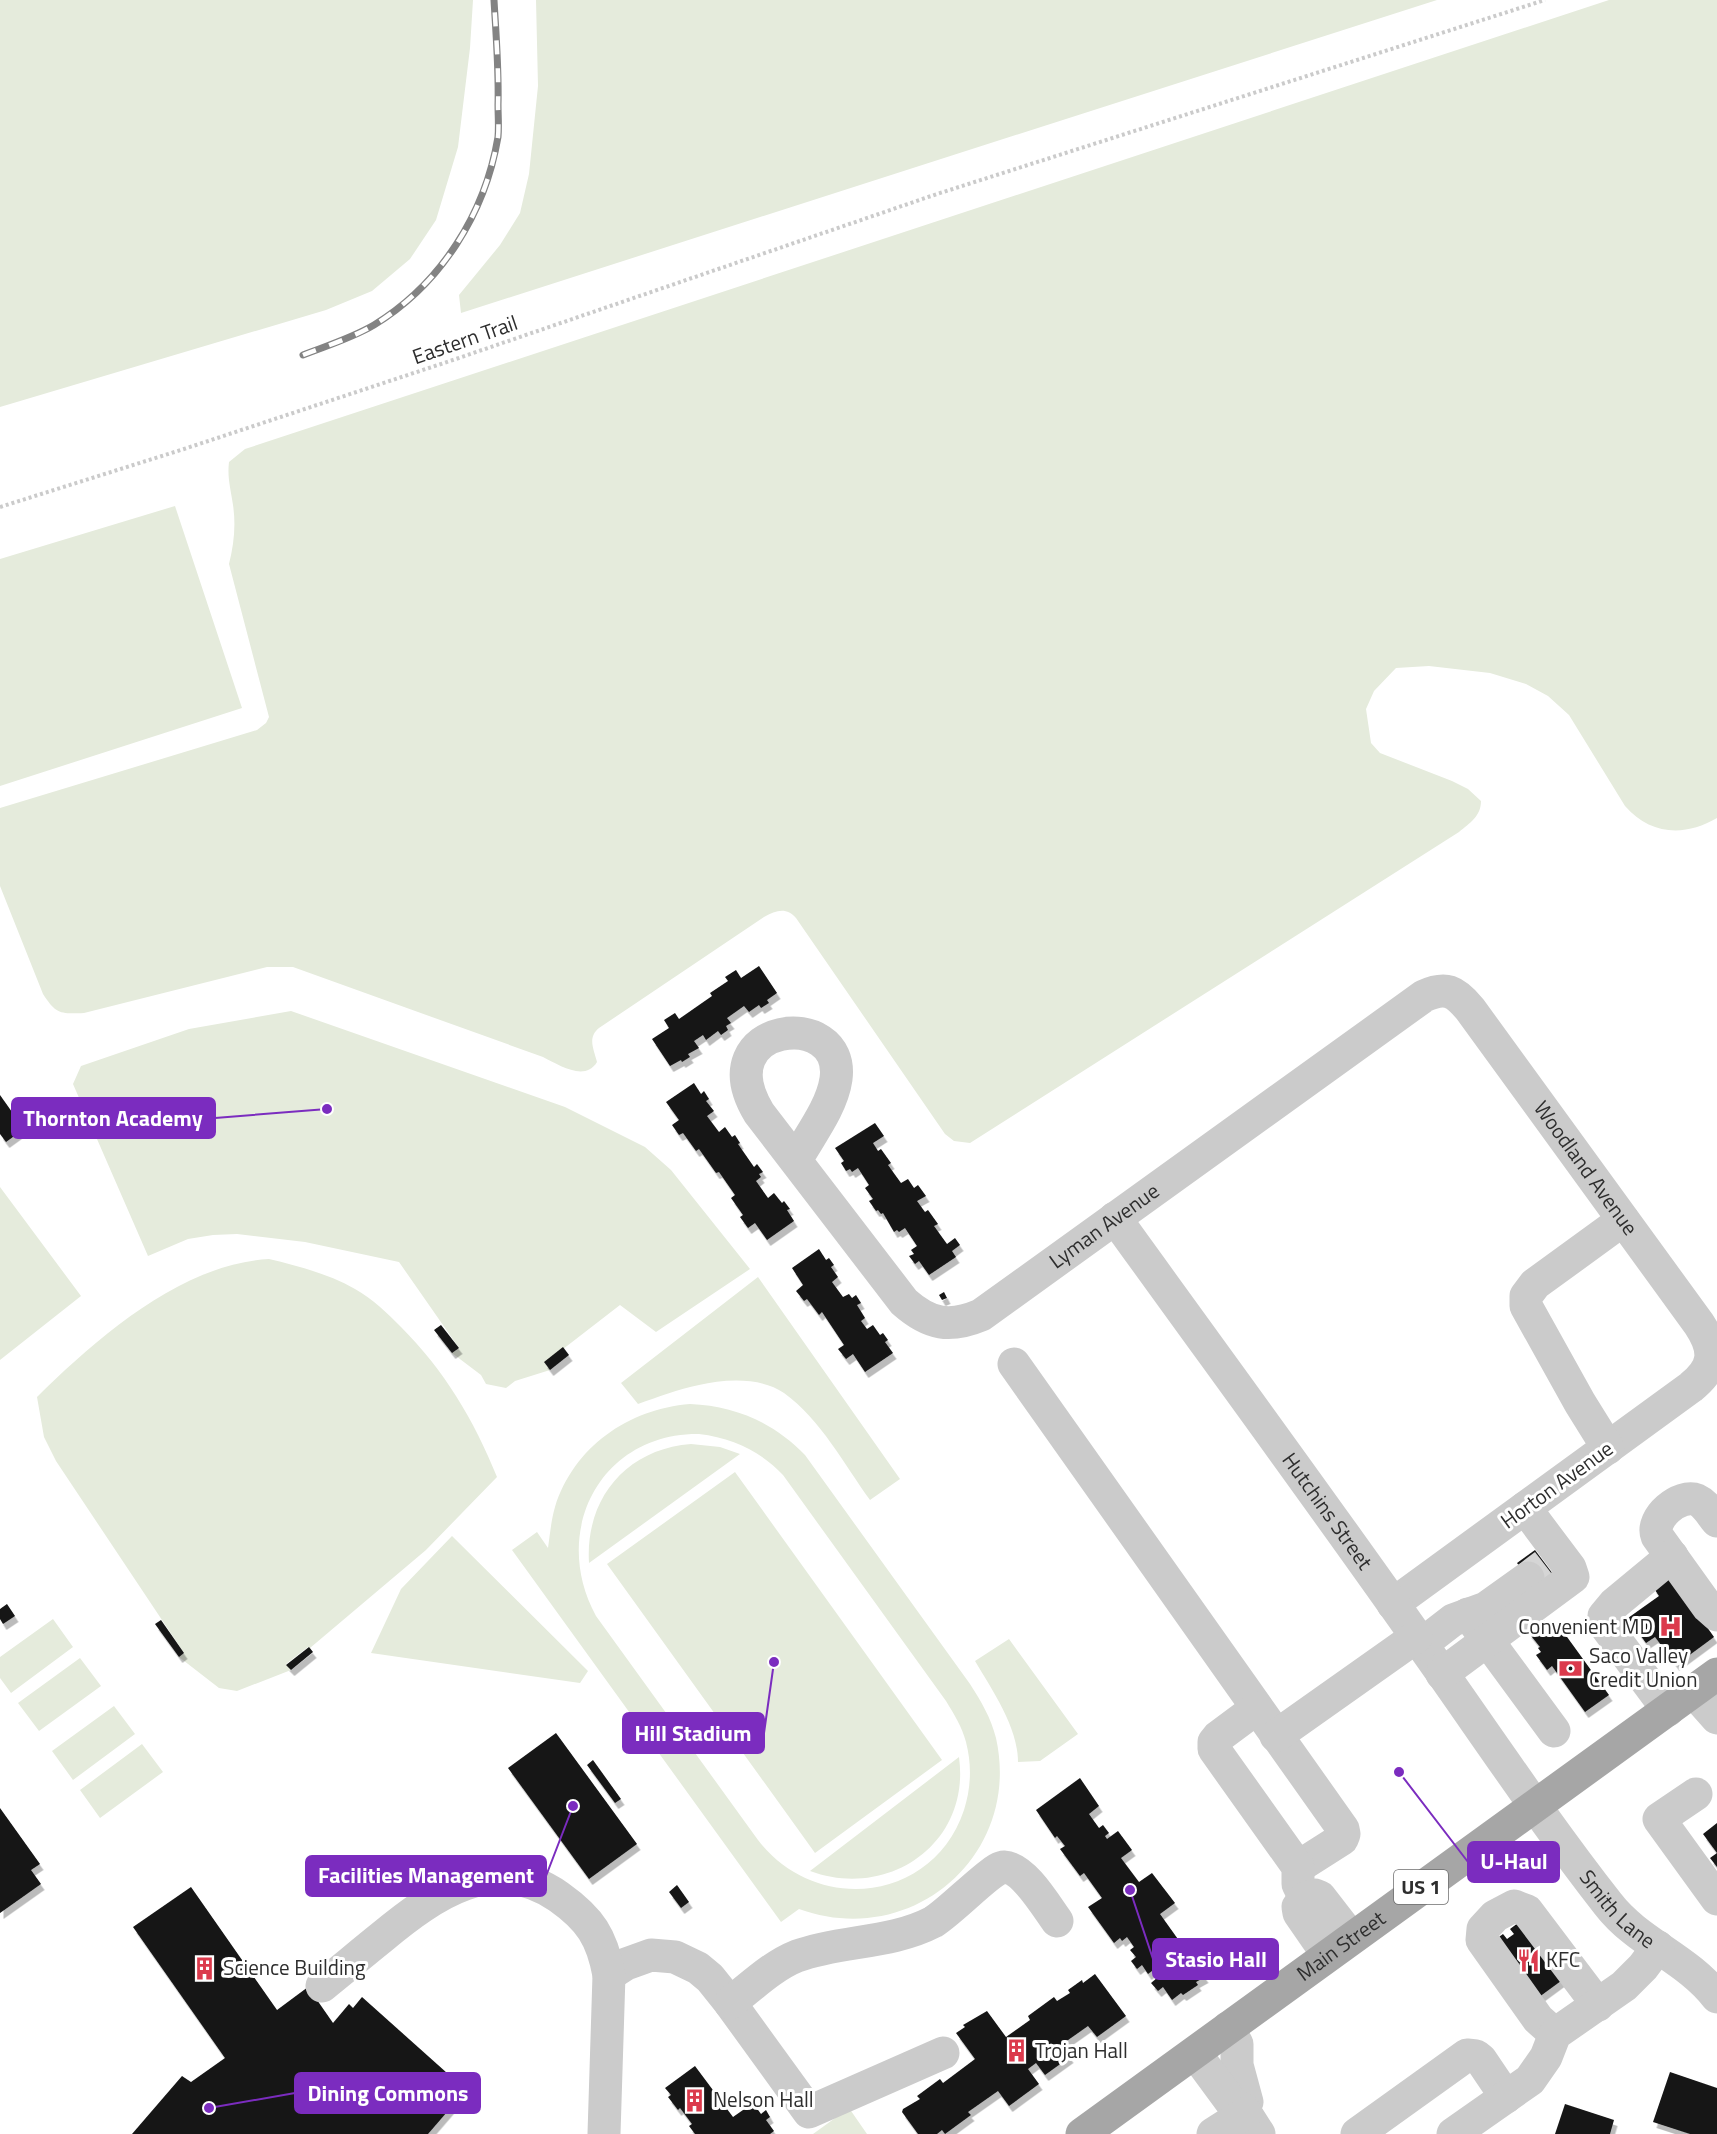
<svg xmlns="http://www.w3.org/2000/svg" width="1717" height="2134" font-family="'Titillium Web',sans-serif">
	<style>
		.green { fill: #e5ebdc; fill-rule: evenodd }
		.building { fill: #151515; filter: url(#shadow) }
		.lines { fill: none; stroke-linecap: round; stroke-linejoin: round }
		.minor-tunnel { stroke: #d5d5d5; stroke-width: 33; stroke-dasharray: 33 16; stroke-linecap: butt }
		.path { stroke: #cbcbcb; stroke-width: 4; stroke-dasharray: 3 3; stroke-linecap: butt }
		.minor { stroke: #cbcbcb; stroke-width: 33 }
		.major { stroke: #a6a6a6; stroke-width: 33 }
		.rail-casing { stroke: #838383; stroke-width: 7 }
		.rail { stroke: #fff; stroke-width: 4.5; stroke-dasharray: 14; stroke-linecap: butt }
		.labels { text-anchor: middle; stroke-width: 6; stroke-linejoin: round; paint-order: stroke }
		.shield { fill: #fff; stroke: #6d6d6d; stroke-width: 1.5 }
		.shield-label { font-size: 20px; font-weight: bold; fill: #2e2e2e }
		.street-label { font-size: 21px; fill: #2e2e2e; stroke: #fff }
		.poi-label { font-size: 21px; fill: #2e2e2e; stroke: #fff; text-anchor: start }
		.leader { fill: none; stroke: #7b2cbf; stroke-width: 2 }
		.callout-dot { fill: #7b2cbf; stroke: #fff; stroke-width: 2 }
		.callout { fill: #7b2cbf; stroke: #7b2cbf; stroke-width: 2 }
		.callout-label { font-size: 22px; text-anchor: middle; font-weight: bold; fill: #fff }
	</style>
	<defs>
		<filter id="shadow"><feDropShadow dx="3.5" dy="6" stdDeviation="0" flood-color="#0004"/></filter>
	</defs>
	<rect width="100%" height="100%" fill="#fff"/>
	<path class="green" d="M0,0h473l-3,48 -12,99 -22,73 -26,39 -38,32 -46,19 -326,97z
		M536,0h901l-976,313 -2,-18 41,-50 20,-32 9,-39 9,-88z
		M1609,0h108v818c-32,19 -67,17 -92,-12l-56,-91 -21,-19 -22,-12 -36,-11 -61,-7 -33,2 -22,23 -8,18 5,34 9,10 72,28 16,8 13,12c0,15 -11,22 -22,31l-489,311 -16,-2 -9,-7 -149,-216c-9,-11 -20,-8 -32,-1l-165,111c-12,10 -5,21 -2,34 -12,20 -38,3 -54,-5l-250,-90h-26l-183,46c-24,1 -28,1 -41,-19l-43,-108v-78l257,-78 9,-7 3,-6 -40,-153c5,-20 7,-39 4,-59 -2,-15 -6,-27 -4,-43l16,-13z
		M175,506l67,202 -242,78v-227z
		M291,1011l274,96 80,40 26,23 79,99 -94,63 -36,-27 -75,58 5,7 -35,11 -9,7 -20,-4 -5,-9 -29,-22 7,-5 -60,-86 -94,-20 -68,-8 -24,1 -25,4 -40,17 -75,-172 8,-18 108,-37z
		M0,1187l81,109 -81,64z
		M269,1259c29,7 60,15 86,30 18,10 32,24 46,38 43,43 73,93 96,150l-71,73 -116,98 -2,-1 -22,17 5,6 -54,21 -18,-3 -40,-31 5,-4 -128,-192 -12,-24 -7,-40c60,-59 144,-133 232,-138z
		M758,1277l142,202 -30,21c-26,-36 -49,-80 -86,-107 -23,-16 -59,-14 -85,-8 -21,4 -41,12 -61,19l-17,-21z
		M690,1404c45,2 83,18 115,51l165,229c11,17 21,34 26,54 26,117 -84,212 -197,171l-18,13 -269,-372 25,-18 11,16c2,-14 3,-27 7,-41 19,-60 73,-98 135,-103zM699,1434c34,4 61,17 84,41l163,226c8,13 16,26 20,41 6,23 5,46 -2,68 -31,93 -149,105 -206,30l-162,-224c-46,-84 4,-183 103,-182z
		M691,1444l29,3 20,7 -151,109c-4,-64 37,-114 102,-119z
		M735,1472l207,288 -127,93 -208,-289z
		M452,1536l136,135 -8,12 -209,-30 30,-64z
		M53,1619l20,28 -62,46 -11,-15v-21z
		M1009,1639l69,95 -38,27 -22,1c0,-35 -26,-72 -43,-101z
		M80,1658l21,28 -62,45 -21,-28z
		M114,1706l21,28 -62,46 -21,-29z
		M142,1744l21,28 -63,46 -20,-28z
		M959,1757c12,87 -71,143 -149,114z
		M849,2108l18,26h-54z"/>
	<path class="building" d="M759,966l18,27 -10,7 2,3 -8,5 -2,-3 -10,7 -5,-6 -17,12 4,5 -5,3 2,4 -7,5 -3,-4 -12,9 -3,-5 -9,6 5,7 -11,6 2,3 -8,5 -1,-2 -11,6 -18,-27 17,-11 -5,-8 11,-7 4,6 33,-23 -2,-3 18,-12 -3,-4 11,-7 5,8z
		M694,1083l7,11 3,-3 5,8 -3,2 8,10 -7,5 12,16 6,-5 7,10 3,-2 5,8 -2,1 16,23 3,-3 6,8 -4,2 2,3 -5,4 12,17 6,-5 8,10 2,-2 6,8 -3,1 7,11 -27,19 -12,-17 -7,5 -8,-11 3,-2 -12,-17 4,-3 -16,-23 -3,1 -17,-24 -3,2 -13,-18 -4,2 -7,-10 7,-5 -13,-18z
		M0,1095l24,34 -18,13 -6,-8z
		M875,1123l9,13 -11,7 5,8 3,-2 10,14 -3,2 13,18 7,-4 6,9 4,-3 8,11 -9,5 8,11 3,-2 10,14 -4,2 13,18 8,-6 5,7 -8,6 4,6 -27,18 -10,-14 -4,3 -6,-8 5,-2 -3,-4 6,-4 -12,-18 -6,4 -2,-2 -3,2 -11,-19 -2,1 -3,-4 -2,1 -7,-10 4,-2 -8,-11 4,-3 -11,-17 -6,4 -2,-3 -4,2 -5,-8 3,-2 -9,-13z
		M819,1249l7,11 3,-2 5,7 -3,2 7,10 -6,5 11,15 6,-3 3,4 4,-3 5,8 -4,2 8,13 -4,3 6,8 6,-4 7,10 3,-2 5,7 -3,2 8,11 -28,19 -12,-18 -7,5 -8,-10 6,-4 -22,-33 -3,3 -12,-16 -3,2 -8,-10 7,-6 -11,-17z
		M944,1292l3,6 -5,2 -3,-5z
		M441,1325l18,23 -7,5 -18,-23z
		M563,1347l6,8 -19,15 -6,-8z
		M1535,1550l24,32 -18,14 -24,-33z
		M1670,1575l44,62 -38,28 -21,-28 -9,6 -18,-25 31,-22 -6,-9z
		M7,1604l8,12 -12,8 -3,-5v-10z
		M161,1620l23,33 -5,4 -24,-33z
		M1544,1620l11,15 7,-5 47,65 -24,17 -33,-46 -5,4 -11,-15 5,-3 -3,-4 2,-1 -12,-15z
		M309,1647l4,5 -22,18 -5,-5z
		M556,1733l81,111 -48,35 -81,-111z
		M593,1760l28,39 -6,4 -28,-38z
		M1080,1778l19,28 -10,8 10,14 4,-3 6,8 -4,3 2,3 11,-8 14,19 -11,8 18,24 13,-9 23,30 -15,11 20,28 4,-2 11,15 -4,3 14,19 -9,5 2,3 -15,10 -2,-2 -9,7 -9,-13 -5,4 -7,-8 6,-5 -5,-7 -4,3 -6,-9 -5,4 -6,-8 5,-4 -6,-7 4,-3 -7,-10 -5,4 -2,-3 -6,5 -26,-36 14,-9 -18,-25 -4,3 -20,-27 5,-3 -8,-10 -2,2 -19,-28z
		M0,1808l40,56 -9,6 10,14 -41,29z
		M1717,1823v44l-7,-9 7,-5 -14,-19z
		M677,1885l12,17 -8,6 -12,-16z
		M191,1887l86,123 31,-23 25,36 16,-19 4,4 9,-11 104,93 -38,44h-296l50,-58 9,6 34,-24 -92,-131z
		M1522,1920l43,58 -30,22 -43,-58 11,-8 4,5 7,-5 -4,-5z
		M1095,1974l31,42 -29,21 -9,-11 -27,19 9,12 -25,18 -9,-12 -8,6 11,15 -30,22 -11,-15 -30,21 3,3 -26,19 -3,-4 -5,4h-19l-16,-22 1,-3 17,-10 -3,-3 23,-17 3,4 32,-24 -19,-26 9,-6 -2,-2 24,-14 19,26 24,-17 -2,-4 26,-19 3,4 13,-8 -2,-3 14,-10 1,3z
		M695,2066l38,51 20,-14 8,11 5,-4 4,7 -4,3 8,11 -4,3h-75l-6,-8 3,-2 -12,-16 -2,2 -10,-13 3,-2 -6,-7z
		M1670,2072l47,16v46h-27l-37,-12z
		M1565,2104l49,16 -4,14h-55z"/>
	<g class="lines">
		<path class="minor-tunnel" d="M1528,1578l17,-13"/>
		<path class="path" d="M0,507l184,-58 266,-88 487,-167 608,-194"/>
		<g class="minor">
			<path id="s1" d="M796,1160c14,-25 36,-53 40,-81 10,-73 -132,-57 -77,34l145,189c26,23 46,26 77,13l443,-319c22,-10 31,-5 46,13l229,315c17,26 17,43 -8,63l-298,217"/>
			<path id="s2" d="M1115,1218c103,143 207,284 308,428 61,86 120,175 185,258 30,39 79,54 109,93"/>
			<path d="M1014,1364l329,465 1,5 -2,5 -44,28"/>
			<path d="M1608,1448l-28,-45 -54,-97v-10l9,-12 88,-64"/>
			<path d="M1717,1521c-6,-7 -11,-17 -20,-21 -17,-7 -47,18 -40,36l51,71 9,8"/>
			<path d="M1468,1614l86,117"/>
			<path d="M1422,1644l31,-24 33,-12 42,-30"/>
			<path d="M1442,1674l131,-97 -3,-9 -45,-60"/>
			<path d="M1693,1691l24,27"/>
			<path d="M1257,1708l-39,29 -4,5v7l84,118v17l7,14"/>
			<path d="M1668,1710l-61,-82 -3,-12 10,-12 58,-48"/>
			<path d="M1276,1736l140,-99"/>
			<path d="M1696,1794l-37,25 58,80"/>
			<path d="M1328,1955l-29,-42 -1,-6 7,-9 10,-3 5,2 31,40"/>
			<path d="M609,1975l17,-11 25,-9 24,2 23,11 12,10 20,25 79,109 134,-59"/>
			<path d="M322,1986c20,-16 40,-33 60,-49 51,-42 112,-86 177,-40 31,22 43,40 50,78l-5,159"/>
			<path d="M730,2003c21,-16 42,-37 67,-47 44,-16 94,-12 136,-34 16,-9 61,-56 71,-55 20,1 42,39 53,54"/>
			<path d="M1228,2028l9,16v21l10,37 -4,7"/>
			<path d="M1555,2034l-17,-15 -56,-79 1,-11 12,-13 19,-10 13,5 71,94"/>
			<path d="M1195,2053l39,53 9,3 16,25"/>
			<path d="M1213,2134l33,-21"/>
			<path d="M1357,2134l110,-79 9,1 5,4 25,37"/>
			<path d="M1453,2134l77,-54 16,-23 9,-23 69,-48 19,-19 15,-20"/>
		</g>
		<path class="major" id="s3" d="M1082,2134l635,-460"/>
		<defs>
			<path id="rail" d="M303,355c23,-9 49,-17 71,-30 67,-41 111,-111 124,-188 1,-11 0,-22 0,-32 1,-35 -2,-70 -4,-105"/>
		</defs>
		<use href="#rail" class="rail-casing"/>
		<use href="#rail" class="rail"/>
	</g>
	<defs>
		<symbol id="hospital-bare" viewBox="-9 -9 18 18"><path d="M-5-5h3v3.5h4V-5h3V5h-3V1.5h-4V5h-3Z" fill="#db3a4c" stroke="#fff" stroke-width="2.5" paint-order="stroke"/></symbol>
		<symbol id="bank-bare" viewBox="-9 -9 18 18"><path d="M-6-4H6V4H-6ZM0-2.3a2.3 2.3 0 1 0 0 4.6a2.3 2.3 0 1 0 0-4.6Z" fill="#db3a4c" stroke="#fff" stroke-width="2.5" paint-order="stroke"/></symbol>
		<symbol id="restaurant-bare" viewBox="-9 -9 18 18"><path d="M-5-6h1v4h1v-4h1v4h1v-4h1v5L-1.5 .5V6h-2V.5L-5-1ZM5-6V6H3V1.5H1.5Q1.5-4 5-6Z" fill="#db3a4c" stroke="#fff" stroke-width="2.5" paint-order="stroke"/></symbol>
		<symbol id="building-bare" viewBox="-9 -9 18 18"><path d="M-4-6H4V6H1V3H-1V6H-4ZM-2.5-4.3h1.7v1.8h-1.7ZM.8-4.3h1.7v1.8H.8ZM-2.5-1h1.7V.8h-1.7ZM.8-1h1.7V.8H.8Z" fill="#db3a4c" stroke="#fff" stroke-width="2.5" paint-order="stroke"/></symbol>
	</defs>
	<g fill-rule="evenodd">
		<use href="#hospital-bare" x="1654" y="1610" width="33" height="33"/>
		<use href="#bank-bare" x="1554" y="1652" width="33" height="33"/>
		<use href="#restaurant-bare" x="1512" y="1944" width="33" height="33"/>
		<use href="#building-bare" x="188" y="1952" width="33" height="33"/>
		<use href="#building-bare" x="1000" y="2034" width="33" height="33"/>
		<use href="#building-bare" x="678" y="2084" width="33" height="33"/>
	</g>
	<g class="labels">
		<rect class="shield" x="1394" y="1870" width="54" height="34" rx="4.5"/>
		<g class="shield-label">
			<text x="1421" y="1894">US 1</text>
		</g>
		<g class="street-label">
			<text transform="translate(465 340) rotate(-19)" y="7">Eastern Trail</text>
			<text dy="7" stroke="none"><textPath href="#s1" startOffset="1392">Woodland Avenue</textPath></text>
			<text dy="7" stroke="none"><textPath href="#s1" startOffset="748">Lyman Avenue</textPath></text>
			<text transform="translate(1557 1485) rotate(-36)" y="7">Horton Avenue</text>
			<text dy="7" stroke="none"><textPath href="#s2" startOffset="362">Hutchins Street</textPath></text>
			<text dy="7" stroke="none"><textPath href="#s2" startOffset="855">Smith Lane</textPath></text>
			<text dy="7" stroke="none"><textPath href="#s3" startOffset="320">Main Street</textPath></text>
		</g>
		<g class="poi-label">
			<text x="1653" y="1634" text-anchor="end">Convenient MD</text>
			<text x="1589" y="1663">Saco Valley<tspan x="1589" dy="24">Credit Union</tspan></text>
			<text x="1546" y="1967">KFC</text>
			<text x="223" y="1975">Science Building</text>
			<text x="1035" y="2058">Trojan Hall</text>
			<text x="713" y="2107">Nelson Hall</text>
		</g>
	</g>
	<path class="leader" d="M327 1109L215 1118M774 1662L764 1733M1399 1772L1468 1862M573 1806L546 1876M1130 1890L1153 1959M209 2108L295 2093"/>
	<g class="callout-dot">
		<circle cx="327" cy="1109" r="6"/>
		<circle cx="774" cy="1662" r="6"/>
		<circle cx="1399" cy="1772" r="6"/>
		<circle cx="573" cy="1806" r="6"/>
		<circle cx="1130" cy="1890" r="6"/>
		<circle cx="209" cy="2108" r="6"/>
	</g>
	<g class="callout">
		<rect x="12" y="1098" width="203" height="40" rx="6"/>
		<rect x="623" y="1713" width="141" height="40" rx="6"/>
		<rect x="1468" y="1842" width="91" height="40" rx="6"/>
		<rect x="306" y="1856" width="240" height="40" rx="6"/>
		<rect x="1153" y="1939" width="125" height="40" rx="6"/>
		<rect x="295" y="2073" width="185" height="40" rx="6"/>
	</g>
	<g class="callout-label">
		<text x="113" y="1126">Thornton Academy</text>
		<text x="693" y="1741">Hill Stadium</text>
		<text x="1514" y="1869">U-Haul</text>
		<text x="426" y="1883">Facilities Management</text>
		<text x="1216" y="1967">Stasio Hall</text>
		<text x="388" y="2101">Dining Commons</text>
	</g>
</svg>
